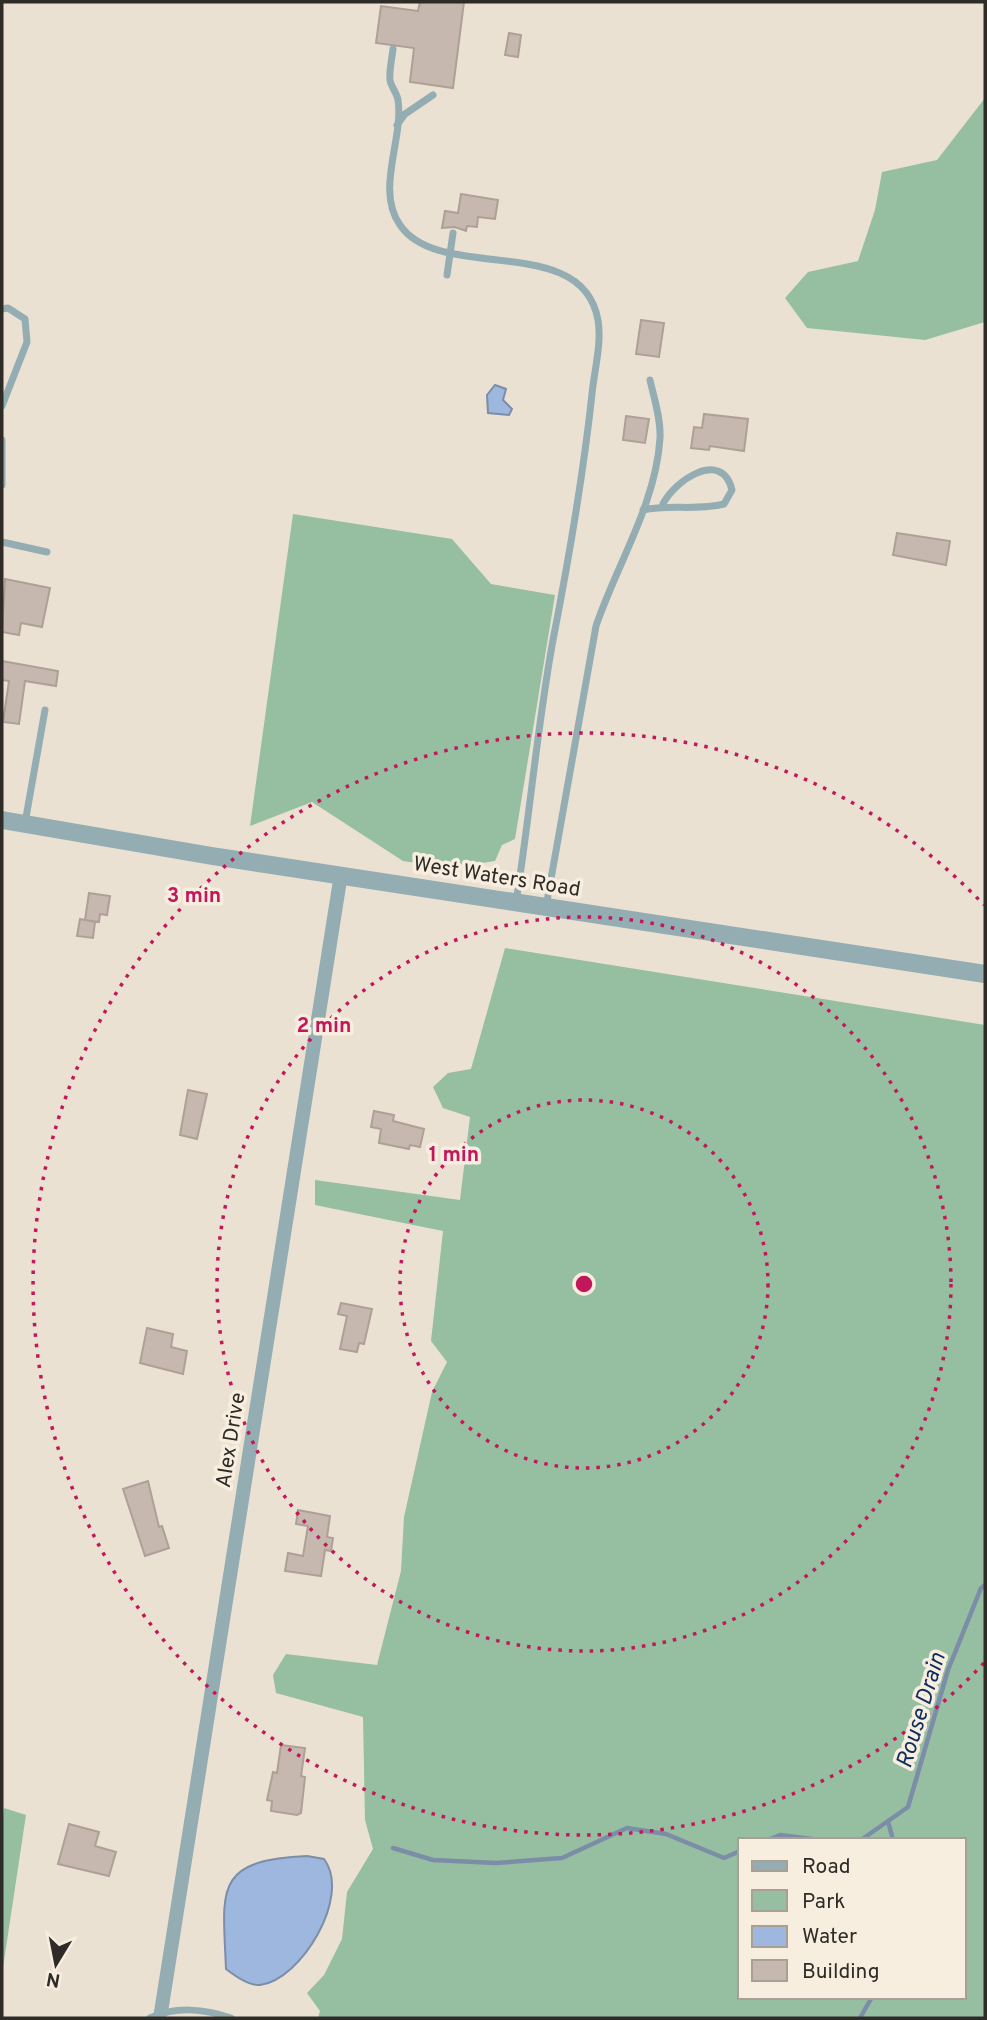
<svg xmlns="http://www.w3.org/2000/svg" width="987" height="2020" font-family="Overpass,sans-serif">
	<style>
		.green { fill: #96bea1; fill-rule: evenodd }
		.water { fill: #9db7df; stroke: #7c8da8; stroke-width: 2 }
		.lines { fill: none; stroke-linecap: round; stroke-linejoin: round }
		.stream { stroke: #7c8da8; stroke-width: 4.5 }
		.building { fill: #c7b8af; stroke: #ae9f97; stroke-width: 2 }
		.service { stroke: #94adb3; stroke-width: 7 }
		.minor { stroke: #94adb3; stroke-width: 14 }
		.tertiary { stroke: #94adb3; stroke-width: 18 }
		.ring { fill: none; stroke: #c2185b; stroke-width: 3.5; stroke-dasharray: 3.5 7 }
		.labels { text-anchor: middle; stroke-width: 7; stroke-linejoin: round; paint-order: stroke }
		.street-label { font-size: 21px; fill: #2f2b26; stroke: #f8eee0 }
		.water-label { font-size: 23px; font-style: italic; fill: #0e2d5d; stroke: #f8eee0 }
		.centre { fill: #c2185b; stroke: #f8eee0; stroke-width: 3.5 }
		.ring-label { font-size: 21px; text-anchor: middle; font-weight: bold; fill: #c2185b; stroke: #f8eee0; stroke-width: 7; stroke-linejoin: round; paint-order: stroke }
	</style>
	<rect width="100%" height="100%" fill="#ebe1d3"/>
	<path class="green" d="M985,98v224l-60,18 -118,-12 -22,-30 23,-26 50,-11 17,-51 7,-38 55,-12z
		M293,514l159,25 39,45 64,11 -40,244 -13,6 -7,16 -46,7 -46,-7 -91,-59 -62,24z
		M505,948l480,77v993h-667l2,-7 -13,-18 17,-18 18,-36 5,-47 26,-43 -8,-29 -2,-103 -87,-24 -3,-18 13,-21 91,11 24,-94 3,-54 28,-125 15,-30 -16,-21 12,-110 -128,-26v-25l145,20 10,-83 -27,-9 -10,-21 15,-14 23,-4zM740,1840h224v157h-224z
		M4,1808l22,7 -24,159v-156z"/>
	<path class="water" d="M495,385l11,4 -3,11 9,9 -3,6 -21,-2 -1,-18z
		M307,1856l17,3c28,37 -23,121 -64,126 -11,1 -25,-9 -34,-16 -3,-78 -14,-109 81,-113z"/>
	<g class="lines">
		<path class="stream" d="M888,1821l5,19
			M768,1840l12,-5 40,5
			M861,1840l47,-33 40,-137 33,-82 4,-3
			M393,1848l40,12 63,3 66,-5 65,-30 39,6 58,24 16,-7
			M860,2018l12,-21"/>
	</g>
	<path class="building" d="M420,2h44l-11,86 -43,-6 4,-34 -38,-5 5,-37 37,5z
		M509,33l12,2 -3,22 -13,-2z
		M461,194l37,6 -3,19 -17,-2 -1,10 -10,-1 -1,5 -11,-4 -13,1 3,-17 13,2z
		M641,320l23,3 -5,34 -23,-3z
		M704,414l44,5 -4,32 -34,-5 -1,4 -18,-2 3,-21 8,1z
		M626,416l23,3 -4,24 -22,-3z
		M897,533l53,8 -4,24 -53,-10z
		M5,579l45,9 -8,39 -21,-4 -2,12 -17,-3z
		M2,661l56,10 -2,15 -31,-5 -6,43 -16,-2 6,-41 -7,-1z
		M89,893l21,3 -3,19 -7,-1 -1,8 -14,-2z
		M80,919l15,3 -2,16 -16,-2z
		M188,1090l19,4 -10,45 -17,-4z
		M374,1111l20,4 -1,6 31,8 -4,18 -10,-2 -1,4 -30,-6 2,-14 -10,-2z
		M341,1303l31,6 -8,35 -5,-1 -2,9 -17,-3 7,-33 -9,-2z
		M147,1328l26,6 -2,13 16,4 -4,23 -43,-11z
		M148,1481l11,46 3,-1 7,22 -24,8 -22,-67z
		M298,1510l32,6 -3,21 6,1 -2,13 -6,-1 -4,26 -36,-5 3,-18 15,3 5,-30 -12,-2z
		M281,1745l24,3 -4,28 4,1 -4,36 -4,2 -26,-4 1,-10 -5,-1 6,-28 4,1z
		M69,1824l30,8 -4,14 21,6 -7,24 -51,-12z"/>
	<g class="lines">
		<path class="service" d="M393,49c-1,9 -4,22 -3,31 1,7 7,13 8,20 6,39 -23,89 2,125 40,59 182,6 198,95 4,23 -4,52 -6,74 -9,83 -23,164 -39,246 -16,87 -23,175 -37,262
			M397,125l8,-11 28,-19
			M447,275l6,-42
			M2,309l6,-1 17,11 2,23 -25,64
			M2,440v45
			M643,510c27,-6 54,1 81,-6l8,-14c-10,-42 -59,-9 -70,16
			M2,542l45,10
			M25,823l20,-113
			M546,907l50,-281c21,-62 60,-122 64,-188 1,-19 -6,-40 -10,-58
			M150,2018c25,-12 55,-9 81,0"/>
		<path class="minor" d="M161,2012l180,-1138"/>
		<path class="tertiary" d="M2,820l210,36 773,118"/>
	</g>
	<g class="ring">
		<circle cx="584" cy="1284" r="184"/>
		<circle cx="584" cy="1284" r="367"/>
		<path d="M984 1663A551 551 0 1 1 984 905"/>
	</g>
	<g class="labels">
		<g class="street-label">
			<text transform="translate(497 876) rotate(9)" y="7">West Waters Road</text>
			<text transform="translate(230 1440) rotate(-81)" y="7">Alex Drive</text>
		</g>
		<g class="water-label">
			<text transform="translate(920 1710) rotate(-73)" y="8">Rouse Drain</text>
		</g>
	</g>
	<circle cx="584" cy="1284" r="10" class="centre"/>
	<g class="ring-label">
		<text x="194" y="902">3 min</text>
		<text x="324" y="1032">2 min</text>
		<text x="454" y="1161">1 min</text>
	</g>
	<rect width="987" height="2020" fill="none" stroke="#2f2b26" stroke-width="7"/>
	<rect x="738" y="1838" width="228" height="161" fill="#f8eee0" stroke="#a8a096" stroke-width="2"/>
	<rect x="752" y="1861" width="35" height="10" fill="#94adb3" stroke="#a8a096" stroke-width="2"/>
	<text x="802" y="1873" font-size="21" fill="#2f2b26">Road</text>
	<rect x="752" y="1890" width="35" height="21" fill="#96bea1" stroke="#a8a096" stroke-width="2"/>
	<text x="802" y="1908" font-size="21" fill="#2f2b26">Park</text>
	<rect x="752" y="1926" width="35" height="21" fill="#9db7df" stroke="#a8a096" stroke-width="2"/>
	<text x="802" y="1943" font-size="21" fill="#2f2b26">Water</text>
	<rect x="752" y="1960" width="35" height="21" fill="#c7b8af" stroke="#a8a096" stroke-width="2"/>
	<text x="802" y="1978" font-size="21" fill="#2f2b26">Building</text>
	<g transform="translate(56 1964) rotate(190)" stroke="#f8eee0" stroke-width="5" paint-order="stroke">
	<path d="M0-5L12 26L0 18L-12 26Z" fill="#2f2b26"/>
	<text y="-10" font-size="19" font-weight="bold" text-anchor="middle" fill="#2f2b26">N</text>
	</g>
</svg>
